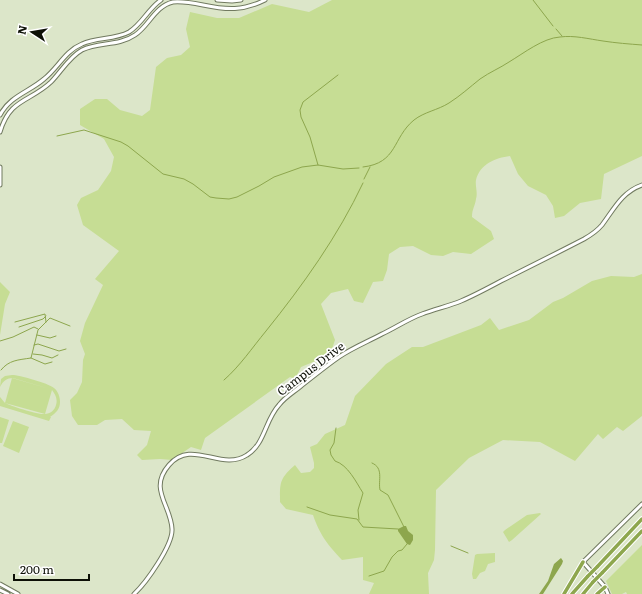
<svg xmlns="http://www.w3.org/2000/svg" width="642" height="594" font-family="Literata,serif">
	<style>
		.green { fill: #c6dd94; fill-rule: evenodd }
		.water { fill: #8da64d }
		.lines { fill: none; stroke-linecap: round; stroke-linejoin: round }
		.stream { stroke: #8da64d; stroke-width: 1 }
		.secondary-casing { stroke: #717a60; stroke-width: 5 }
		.highway-casing { stroke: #fff; stroke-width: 5.5 }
		.secondary { stroke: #fff; stroke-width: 3 }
		.highway { stroke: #8ea74e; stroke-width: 3.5 }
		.highway-bridge-casing { stroke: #fff; stroke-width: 5.5; stroke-linecap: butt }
		.highway-bridge { stroke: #8ea74e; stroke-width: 3.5 }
		.labels { text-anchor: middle; stroke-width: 3.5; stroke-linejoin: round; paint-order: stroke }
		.street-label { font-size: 12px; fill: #0d1006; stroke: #fff }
	</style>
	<rect width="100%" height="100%" fill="#dce6c9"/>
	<path class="green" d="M332,0h310v156l-38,18 -3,25 -21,4 -16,13 -9,2 -2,-12 -7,-11 -18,-9 -10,-12 -8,-18c-15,2 -30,8 -34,24 -1,6 2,13 0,19 -1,7 -4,10 -4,18l19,14 3,8 -23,15 -18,-2 -10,4 -12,-1 -18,-9 -13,1 -11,7 -2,16 -4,11 -10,1 -10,21 -9,-2 -6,-12 -17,4 -10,11 14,36 -5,15 -29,12 -6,12 -5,-2 -85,61 -4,12 -10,-3 -19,13 -12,-1 -18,1 -5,-5 10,-10 4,-14 -17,-1 -12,-11 -17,1 -8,5h-19l-6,-9 -2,-16 7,-7 5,-11 1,-22 2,-6 -5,-13 5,-18 18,-38 -8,-6 24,-28 -36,-26 -6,-20 4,-7 17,-8 13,-19 3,-14 -10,-18 -24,-14v-16l15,-10h12l13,11 22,6 8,-6 6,-43 11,-9 14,-3 9,-8 -4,-18 4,-17 27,6h22l33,-14 37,8z
		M642,274v142l-19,15 -6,-4 -14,12 -5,-5 -23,27 -35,-19 -37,-2 -34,18 -33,32 -1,60 -1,10 -6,13 1,21h-60l5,-11 -11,-3v-23l-21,3c-15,-16 -22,-25 -29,-45l-27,-6 -6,-7c0,-19 -1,-23 15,-37l6,8 9,-1 4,-4v-5l-4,-16 7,-3 8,-10 20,-9 10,-29 31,-32 26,-17h11l58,-22 9,-7 9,12 30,-10 24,-18 10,-4 29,-17 19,-5 23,1z
		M0,282l10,10 -5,12 -5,31z
		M12,375c7,0 36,8 42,13 4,3 6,9 6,14 0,7 -4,11 -10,15h1l-2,4 -49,-15v-9l5,6 7,-25 38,11 -37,-11c-6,0 -10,3 -13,9l1,-8 4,-3zM52,390c3,4 6,9 4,15 -1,5 -6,9 -11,9 -7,1 -34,-8 -40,-11l40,11z
		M0,417l9,3 -7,23h-2z
		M13,421l16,6 -10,26 -16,-7z
		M540,513l1,1 -29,26 -3,2 -6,-10 2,-2 22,-15z
		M642,545v49h-15l-1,-2 -4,2h-10l-6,-13z
		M495,553v9l-7,2 -3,7 -5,2 -4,6h-3l-1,-5 3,-19 2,-1z"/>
	<path class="water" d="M404,526h2l2,5 5,4v5l-3,5 -3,-1 -9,-13v-2z
		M561,558l2,3 -1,3 -19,30h-4l9,-13 6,-17z"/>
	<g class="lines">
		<path class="stream" d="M533,0l20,26
			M556,29l6,7
			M57,136l27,-6 37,12 7,4 35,28 21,5 9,5 17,13 6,1 13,1 8,-2 22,-11 15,-9 28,-10 16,-2 25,4 16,-1
			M318,165l-8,-28 -9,-20 -1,-7 3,-8 35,-27
			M363,167c35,-4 29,-29 51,-47 10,-8 24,-10 35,-17 11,-7 21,-16 31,-24 10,-7 20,-11 29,-17 15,-9 34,-24 51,-25 14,-2 29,2 43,4 13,2 26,3 39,4
			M364,179l6,-12
			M15,322l30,-8 1,8
			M19,327l24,-8 3,-3
			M37,335l13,3 6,-2
			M0,341l13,-4 21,-10 4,2
			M34,345l4,-1 21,7 7,-2
			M33,354l9,1 10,3 6,-3
			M31,358l14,6 7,-2
			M1,370c8,-10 17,-10 30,-12l7,-28 12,-12 20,8
			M224,380c16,-14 28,-32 42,-49 37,-46 72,-95 97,-148
			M336,428l-2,15 -4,7 1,5 4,6c13,4 21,21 28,32l-5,17 1,10
			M372,463c12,5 6,17 8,27l8,5 16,32
			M307,507l23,8 27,4 6,8 35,2
			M451,546l17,7
			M369,576l15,-5 8,-14 6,-6 4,-1 5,-6"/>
		<defs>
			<path id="secondary" d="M217,0l15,1 9,-1
				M0,115c10,-19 29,-23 44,-36 14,-11 21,-28 38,-35 15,-7 32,-4 47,-12 13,-8 19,-23 32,-32
				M0,132c10,-34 30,-30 51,-50 10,-10 18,-25 31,-32 17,-8 37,-4 53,-15 14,-9 20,-29 38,-33 10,-1 20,1 30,3 24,5 40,6 62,-5
				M0,167v18
				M0,584l18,10
				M0,590l8,4
				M134,594c12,-11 39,-49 38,-65 -1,-24 -24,-40 -3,-64 23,-27 52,7 78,-10 18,-11 18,-35 32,-50 6,-8 15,-13 22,-19 13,-10 25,-20 38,-29 13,-9 28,-15 43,-23 13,-6 26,-15 40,-20 13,-5 27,-8 39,-13 14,-6 27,-13 40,-20 28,-14 56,-28 83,-42 7,-4 13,-8 18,-14 12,-16 20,-33 40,-40
				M608,594l-3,-7 -22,-25 59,-58"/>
			<path id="highway" d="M597,567l45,-48
				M602,573l40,-42
				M564,594l19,-32
				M572,594l16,-18
				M583,594l10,-12
				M597,594l8,-7"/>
		</defs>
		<use href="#secondary" class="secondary-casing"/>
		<use href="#highway" class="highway-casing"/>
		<use href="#secondary" class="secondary"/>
		<use href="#highway" class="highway"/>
		<defs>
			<path id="highway-bridge" d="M588,576l9,-9
				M593,582l9,-9"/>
		</defs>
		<use href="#highway-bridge" class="highway-bridge-casing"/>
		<use href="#highway-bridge" class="highway-bridge"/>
	</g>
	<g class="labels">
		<g class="street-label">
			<text transform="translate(311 369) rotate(-37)" y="4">Campus Drive</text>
		</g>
	</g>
	<g transform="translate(32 32) rotate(282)" stroke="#ffffff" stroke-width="3" paint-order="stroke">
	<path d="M0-3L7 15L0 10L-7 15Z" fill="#0d1006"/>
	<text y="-6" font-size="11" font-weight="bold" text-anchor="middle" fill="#0d1006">N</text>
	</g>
	<path d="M14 574v6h75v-6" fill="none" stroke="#0d1006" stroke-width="2"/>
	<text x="20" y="574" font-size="12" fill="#0d1006" stroke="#ffffff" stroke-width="3" paint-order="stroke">200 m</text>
</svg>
